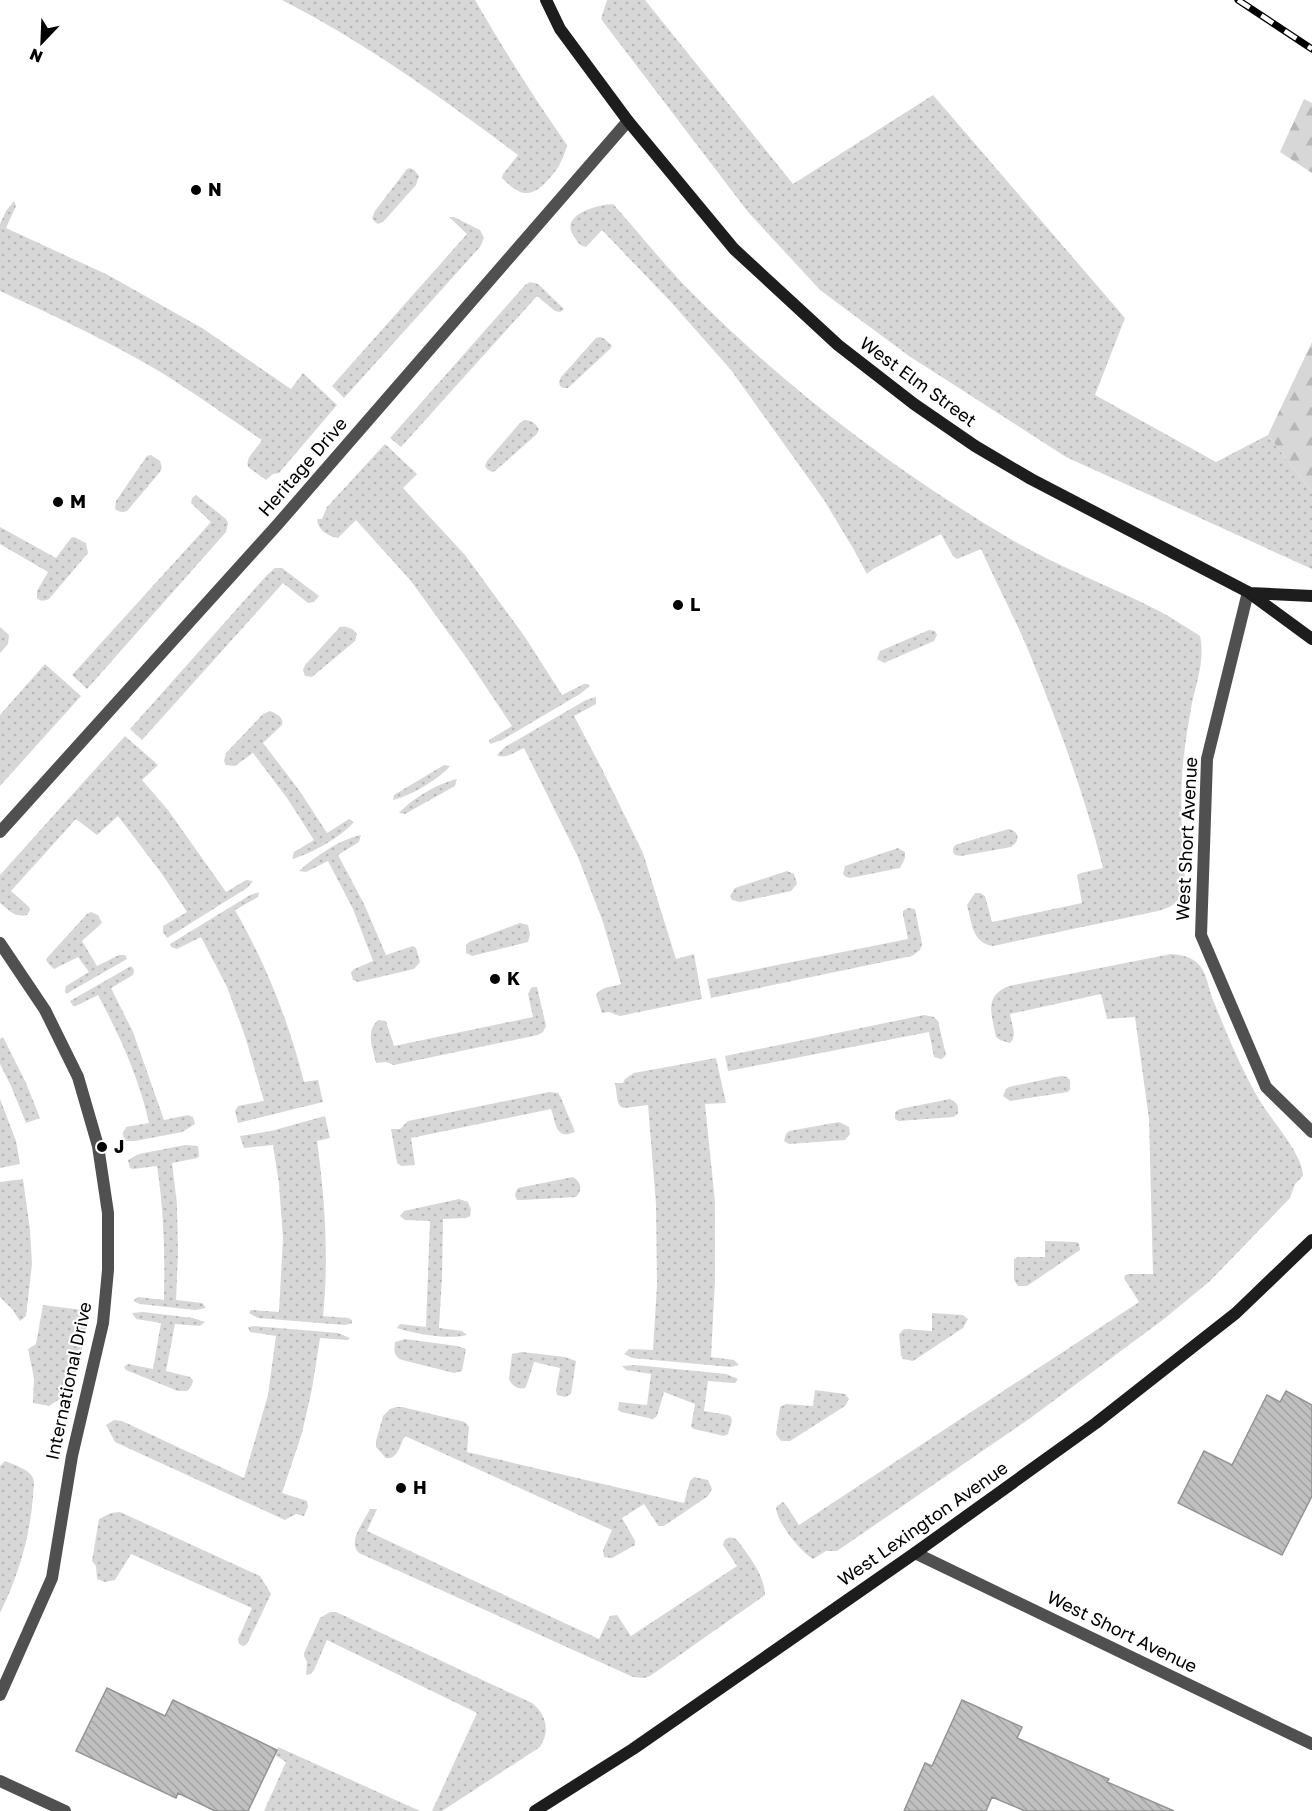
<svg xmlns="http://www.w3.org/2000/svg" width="1312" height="1811" font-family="'Golos Text',sans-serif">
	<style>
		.grass { fill: url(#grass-dots) }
		.forest { fill: url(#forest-firs) }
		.building { fill: url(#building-back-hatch); stroke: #949494; stroke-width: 1.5 }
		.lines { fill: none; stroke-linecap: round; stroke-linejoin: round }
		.street { stroke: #505050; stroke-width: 12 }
		.secondary { stroke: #1d1d1d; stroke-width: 12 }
		.rail-casing { stroke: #000; stroke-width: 7 }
		.rail { stroke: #fff; stroke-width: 4.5; stroke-dasharray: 14; stroke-linecap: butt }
		.poi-dot { fill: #000; stroke: #fff; stroke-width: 2 }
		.labels { text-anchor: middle; stroke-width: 4.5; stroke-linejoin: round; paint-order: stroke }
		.poi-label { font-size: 18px; font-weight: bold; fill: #000; stroke: #fff; text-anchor: start }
		.street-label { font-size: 18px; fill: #000; stroke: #fff }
	</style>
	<defs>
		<pattern id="grass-dots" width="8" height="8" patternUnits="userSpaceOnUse" patternTransform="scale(1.5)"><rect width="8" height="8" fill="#d7d7d7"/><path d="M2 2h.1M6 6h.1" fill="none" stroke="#b7b7b7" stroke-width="1.8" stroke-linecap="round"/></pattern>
		<pattern id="forest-firs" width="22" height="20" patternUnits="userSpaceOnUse" patternTransform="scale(1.5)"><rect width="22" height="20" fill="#d7d7d7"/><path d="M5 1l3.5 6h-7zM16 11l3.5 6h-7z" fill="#b7b7b7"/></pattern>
		<pattern id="building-back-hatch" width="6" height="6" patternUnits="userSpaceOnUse" patternTransform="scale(1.5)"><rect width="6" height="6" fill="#c0c0c0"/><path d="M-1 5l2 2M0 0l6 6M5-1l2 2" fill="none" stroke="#a3a3a3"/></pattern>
	</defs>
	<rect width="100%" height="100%" fill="#fff"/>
	<path class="grass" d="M282,0h193c29,50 59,98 92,145 -4,16 -10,26 -21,37 -17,18 -28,12 -44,-4l1,-4 15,-19c-76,-57 -152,-112 -236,-155z
		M607,0h38l148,184 140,-89 192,223 -30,77 121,67 52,-27 44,57v77l-246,-112 -157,-101 -89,-66 -72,-78 -147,-193z
		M410,168l4,2 5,6 -3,9 -33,37 -5,2 -3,-2 -3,-4 3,-7 32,-42z
		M14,201l2,5 -10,22 102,47 94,53 89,61 12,-16 34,32 -58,68 -6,1 -7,6 -18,-13c-3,-10 9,-18 14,-27 -42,-28 -82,-58 -126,-82 -45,-25 -90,-46 -136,-67v-67l6,-13z
		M613,204c27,30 51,61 79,89 93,94 197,173 310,241 51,31 107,51 159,78 13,7 26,16 39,24 5,23 -3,45 -8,67 -3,17 -6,34 -8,51 -5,42 -2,86 1,129 -4,17 -9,23 -27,28l-165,35c-21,-3 -21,-23 -26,-41l8,-12h5l5,3 7,26 90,-19 -5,-28 4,-2 22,-5c-18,-72 -44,-142 -72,-211 -15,-37 -34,-72 -50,-108l-24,10 -4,-3 -12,-22 -68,35 -6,5 -13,-24 -30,-50 -93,-130 -60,-68 -69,-72 -16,17c-6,-1 -8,-4 -11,-9 -18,-23 22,-33 38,-34z
		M449,217h5l26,13 4,8 -4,9 -136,151 -12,-12 135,-152z
		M530,282l8,2 26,25 -4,3 -5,-1 -18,-15 -136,151 -11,-9 135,-153z
		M600,337l5,2 7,7 -2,3 -42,39h-5l-3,-2 -1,-4 2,-5 35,-39z
		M524,420c7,0 11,3 15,9l-2,5 -42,37 -3,1 -5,-3 -2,-3 2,-5 32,-37z
		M385,444l32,30 -14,14 62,67 60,82 37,58 22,-11h4l2,2 -10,8 -78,46 -12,4 -1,-4 23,-14 -44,-66 -57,-79 -55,-61 -18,18c-11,-2 -20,-8 -21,-19h5l5,-12z
		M151,455l9,6 2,7 -2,4 -33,39c-5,2 -8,1 -12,-2l1,-8 31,-45z
		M196,495l30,24 2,4 -2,9 -139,157 -15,-14 139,-153 -20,-19 1,-5z
		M0,527l56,31 15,-20 3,-1 12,6 2,10 -39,46c-5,2 -8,3 -12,-1v-7l11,-19 -48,-28z
		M275,568h7l37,28 -5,6 -6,1 -25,-20 -141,157 -12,-11 136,-153z
		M0,627l9,8 -1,9 -8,9z
		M340,627c7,-1 13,1 17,7l-2,7 -43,36 -7,-1 -2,-6 2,-5z
		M929,630l6,1 2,4 -3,6 -50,22 -7,-4 3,-8z
		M45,664l36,32 -81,90v-71z
		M596,697v7l-22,12 29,55 40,82 33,106 18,-5 8,45 -82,17 -11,-4 -7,1 -6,-18c5,-9 17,-8 25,-11l-18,-62 -25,-65 -54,-109c-8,3 -18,12 -27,7l8,-8 81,-47z
		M270,711c7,3 14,6 12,14l-19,18 36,47 28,43 22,-14 5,3c-13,15 -43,32 -62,37l2,-7 20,-12 -27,-42 -34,-45 -18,13 -9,-1 -2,-4 2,-8 37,-39z
		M125,736l33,29 -16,15 26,30 58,82 20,-12 7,1 -6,7 -80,50 -4,-6v-6l24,-14 -25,-38 -44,-58 -21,19 -21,-16 -65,72 18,16 1,3 -3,5c-12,3 -18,-5 -27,-12v-28z
		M444,765l6,1c-12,14 -40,30 -57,34l1,-5z
		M457,779l-2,7 -50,28 -6,-1c14,-15 38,-29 58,-34z
		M1009,829c11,3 11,12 2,18l-50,9 -6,-1 -2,-3v-3l2,-4z
		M361,835l-2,7 -21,13 26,49 22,51 27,-9 3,2 4,14 -6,7 -56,13 -5,-2 -2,-8 3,-3 19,-8 -20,-52 -25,-48 -22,11 -7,-1c18,-16 40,-31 62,-36z
		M898,848l7,4v6l-5,10 -50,10 -4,-1 -3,-3 2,-8z
		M787,871l7,3 3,10 -6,7 -51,11 -8,-2 -2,-4 5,-8z
		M259,892l-1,5 -23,13c31,54 54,112 69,172l14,-2 5,22 -85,21 -3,-12 3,-5 26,-5 -19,-65 -18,-49 -26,-50 -24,12 -6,-2 -1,-3 80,-49z
		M908,908l7,1 7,35 -2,6 -8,6 -201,42 -4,-19 201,-40 -5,-24v-4z
		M91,912l7,3 4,8 -20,18 15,25 22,-11h6l2,4 -61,35 -1,-3 1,-5 23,-14 -11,-15 -24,12 -7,-7 -1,-3 41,-45z
		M520,923l8,2 2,9 -2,8 -56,14 -6,-3v-8l3,-3z
		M1171,954c11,1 22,3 29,12 7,8 9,24 13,34 14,34 28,69 47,101 11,19 43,53 43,75l-8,8 -5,14 -80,83 -46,38 -135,100 -192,132h-11l-13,8c-13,-8 -36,-36 -37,-52l7,-5 3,3 13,20 340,-223 -15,-24 1,-3 3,-1h25l-4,-155 -14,-102 -28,2 -6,-25 -91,20c1,9 8,22 0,29l-10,-3 -4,-3c-4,-22 -13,-41 13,-51z
		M131,966l3,4 -1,5 -22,13 22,44 31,88 24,-5 5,2 2,7 -13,8 -47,9h-11l-1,-8 3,-6 23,-4c-10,-45 -29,-87 -51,-128l-22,11h-3l-3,-5z
		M534,987h3l9,39 -3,6 -5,3 -144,30 -8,-3 -10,1c-3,-15 -11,-31 2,-43l8,1 8,25 139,-29 -5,-23 3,-6z
		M924,1015l10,2 4,4 8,34 -4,4 -8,-2 -5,-25 -201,39 -3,-15z
		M3,1037l23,46 14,35 -14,5 -15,-37 -11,-22v-25z
		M716,1058l10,45 -21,1 10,98v78l-4,77 23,3 5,5 -8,2 -99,-9 -8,-4 5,-5 24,1 4,-65 -1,-81 -8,-99 -23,3 -4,-1 -3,-4 -3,-20h8l2,-4 9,-6z
		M1061,1076l6,1 3,3v9l-2,3 -58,9 -7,-5 3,-7 3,-2z
		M549,1092l9,1 3,5 14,34c-20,9 -19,-10 -24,-23l-140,29 4,27 -14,1 -4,-3 -6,-34h9l8,-8z
		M0,1099l16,42 4,23 -20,4z
		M950,1099c7,3 9,7 8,14l-4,4 -55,4 -4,-2v-7l5,-3z
		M325,1116l5,22 -13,3c8,59 12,116 6,175l25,2 4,2v3l-7,2 -87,-7 -9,-5 2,-3 28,2 4,-74 -4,-54 -6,-39 -29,3 -4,-12 31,-5z
		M839,1122l10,5 1,7 -5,6 -56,4 -5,-3 2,-7 3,-3z
		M185,1145l13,1 1,10 -2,2 -25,5 5,41 1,48 -2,48 26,3 4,5 -11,2 -55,-6 -7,-3 5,-4 26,3c1,-45 0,-89 -7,-134l-24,3 -3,-1 -2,-8 11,-6z
		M573,1177c8,5 10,13 3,20l-54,3h-5c-3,-5 -2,-8 1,-12z
		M23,1179l7,51 2,34 -6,52 -6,5 -8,-12 -12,-12v-115z
		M459,1199l9,3 3,8 -1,6 -4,2 -23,1 -1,58 -3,51 23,3 5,4c-18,5 -52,-1 -70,-7l3,-4 26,3 4,-106 -25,-1 -5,-4 4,-5z
		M1045,1241l31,1 3,1 1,7 -53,36h-9l-4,-6v-21l4,-2h27z
		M43,1305l47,6 -19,88 -10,-1 -12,8 -16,-3 1,-25 -6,-29 8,-5z
		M143,1312l50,6 12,4 -5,4 -25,-2 -9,47 24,6 3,3 -1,5 -5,6h-9l-52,-21 -2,-3 4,-3 25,5 8,-46 -25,-4 -4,-6z
		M932,1313l31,2 5,4 -5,9 -50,33 -10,-2 -2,-4 -2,-21 5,-5 28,2z
		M254,1326l84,7 12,5 -2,2 -28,-2 -8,51 -10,44 -20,60 25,8 1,6 -4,9 -8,-2 -11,6 -170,-78 -9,-17 8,-5 8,1 122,57 24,-83 8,-59 -26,-4 -2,-5z
		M405,1339l52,7 9,3 -4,22 -8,2 -52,-13c-9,-5 -8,-9 -7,-18z
		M522,1352l43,5 11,4 -5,33 -6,3 -8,-2 -1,-5 4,-22 -26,-6 -7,22 -2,4c-7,2 -14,-3 -16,-9l3,-25z
		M635,1365l91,9 12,5 -2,3 -3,1 -25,-2 -4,30 24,4 3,2 1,4 -4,13 -4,2 -30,-7 -3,-2 4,-23 -31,-12 -7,24 -4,3 -32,-7 -3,-2 1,-8 28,3 4,-31 -25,-4 -4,-4z
		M815,1390l30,4 4,5 -4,7 -55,35h-9l-5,-7 4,-27 6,-3 27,2z
		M396,1407h6l63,15 4,5 -2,25 217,51 6,-22 4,-4 14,3 4,9 -4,7 -44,30h-5l-2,-2 -13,-20 -22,14 13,23v4l-23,13 -8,-1 -1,-7 9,-20 -207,-94c-5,8 -7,24 -19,22l-10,-11v-6l7,-25 7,-7z
		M5,1461c9,4 24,8 28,17 2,5 0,13 0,18 -3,41 -15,81 -33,117v-147z
		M370,1509h7l-10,22 232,108 11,-23 7,-1 14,21 106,-70 -14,-21 1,-4c5,-5 10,-4 14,0 12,17 26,33 27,54l-115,81 -6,2 -11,-1 -274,-124c-12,-12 5,-31 11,-44z
		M120,1512l140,64 11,18 -24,50 -4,2 -4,-2 -1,-5 14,-31 -121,-54 -16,26 -10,2 -8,-3 -1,-13 -4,-5 7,-42 12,-6z
		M330,1612h6l196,91c15,12 18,28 8,44l-98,64h-10l45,-98 -150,-73 -13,30 -3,4 -5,1 1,-13 -3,-6v-3l16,-35z
		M278,1747l142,64h-156l22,-49 -11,-7z"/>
	<path class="forest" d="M1304,99l8,4v70l-32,-21z
		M1312,342v150l-44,-57z"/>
	<path class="building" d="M1286,1391l26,14v91l-30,59 -104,-52 26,-52 28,14 35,-70 13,7z
		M107,1688l58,28 8,-16 104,50 -29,61h-33l-37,-18 -2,5 -100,-47z
		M962,1700l60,27 -5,11 92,41 -2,3 67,29h-149l-33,-14 -6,14h-82l21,-48 7,3z"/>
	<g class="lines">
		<path class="street" d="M1248,592l-41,167 -6,176 65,152 46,45
			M0,832l278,-308 350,-403
			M0,943l45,67 33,67 20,69 10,67v57l-5,53 -31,133 -20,122 -52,117
			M915,1553l397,191
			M0,1781l65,30"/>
		<path class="secondary" d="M546,0l14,29 68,92 106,128 104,96 76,59 61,42 56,33 217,113 64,47
			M1250,593l62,3
			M535,1811l98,-62 282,-196 181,-130 140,-110 76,-73"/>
		<defs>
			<path id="rail" d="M1238,0l74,49"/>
		</defs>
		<use href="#rail" class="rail-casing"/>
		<use href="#rail" class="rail"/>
	</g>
	<g class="poi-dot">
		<circle cx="196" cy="190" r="6"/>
		<circle cx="58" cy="502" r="6"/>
		<circle cx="678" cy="605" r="6"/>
		<circle cx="495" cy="979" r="6"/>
		<circle cx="102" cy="1147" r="6"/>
		<circle cx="401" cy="1488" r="6"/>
	</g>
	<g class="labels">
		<g class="poi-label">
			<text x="208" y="196">N</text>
			<text x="70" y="508">M</text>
			<text x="690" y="611">L</text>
			<text x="507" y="985">K</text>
			<text x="114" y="1153">J</text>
			<text x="413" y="1494">H</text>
		</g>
		<g class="street-label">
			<text transform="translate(918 382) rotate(36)" y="6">West Elm Street</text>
			<text transform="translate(303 467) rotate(-49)" y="6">Heritage Drive</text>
			<text transform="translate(1187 839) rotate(-87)" y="6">West Short Avenue</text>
			<text transform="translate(69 1381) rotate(-78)" y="6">International Drive</text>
			<text transform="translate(923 1524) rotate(-35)" y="6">West Lexington Avenue</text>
			<text transform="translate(1122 1632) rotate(26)" y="6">West Short Avenue</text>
		</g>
	</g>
	<g transform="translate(42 42) rotate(203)" stroke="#ffffff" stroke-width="4.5" paint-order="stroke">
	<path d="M0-4.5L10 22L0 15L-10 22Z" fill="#000000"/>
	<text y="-9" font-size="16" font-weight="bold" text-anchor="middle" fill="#000000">N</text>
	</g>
</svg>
